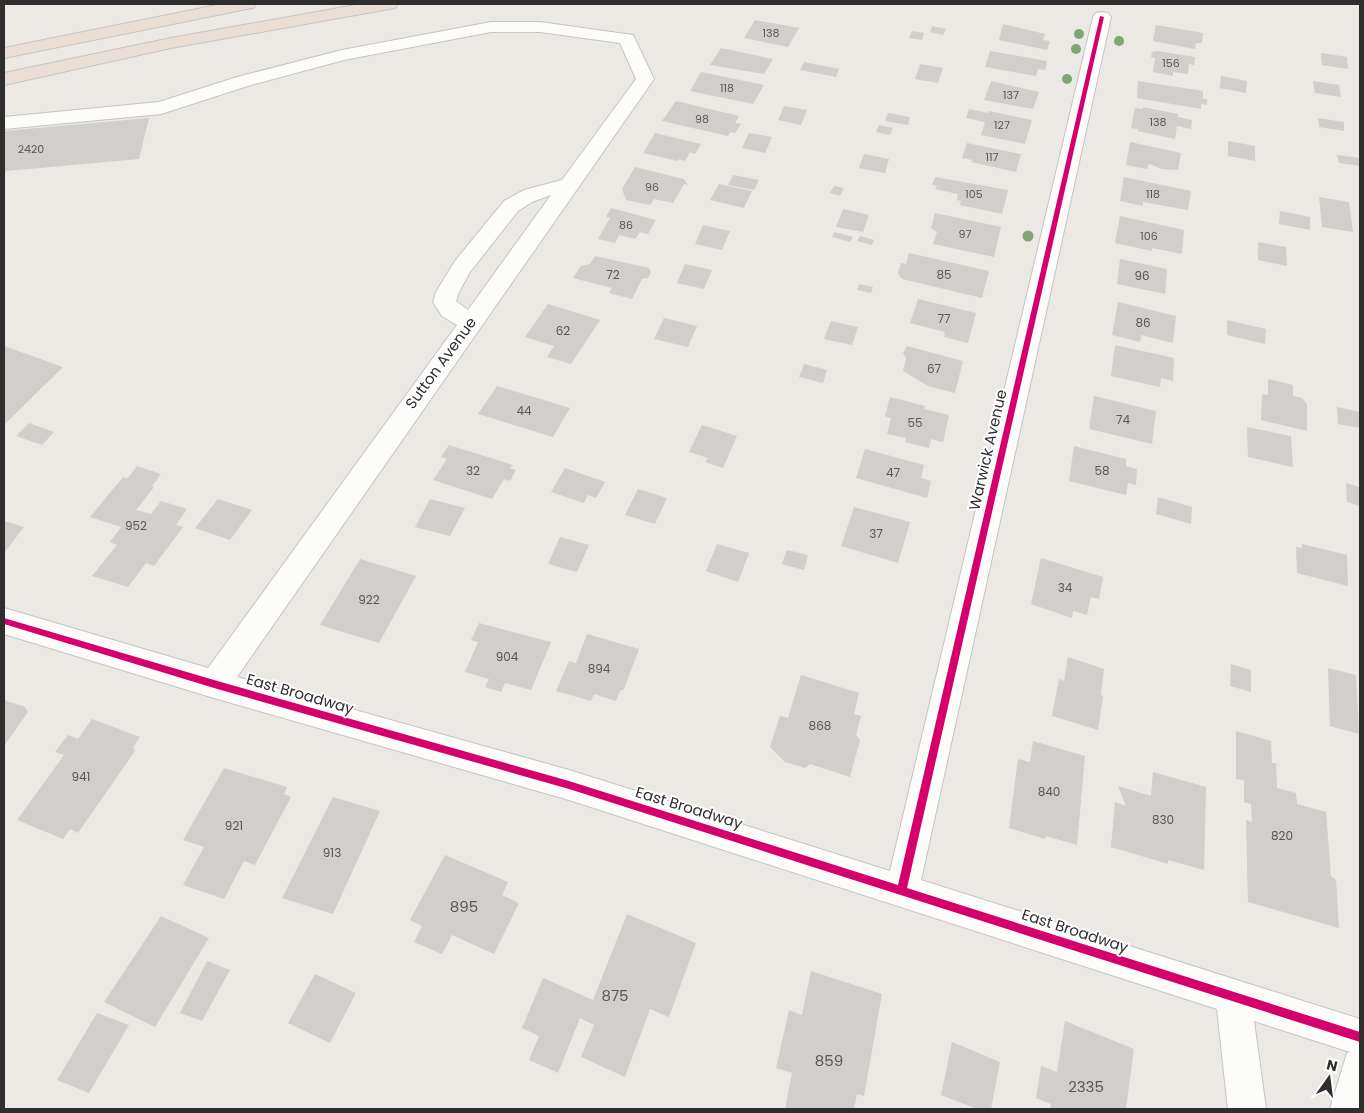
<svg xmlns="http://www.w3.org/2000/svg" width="1364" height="1113" font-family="Poppins,sans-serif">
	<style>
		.building { fill: #d1cecb }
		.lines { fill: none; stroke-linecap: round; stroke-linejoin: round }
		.minor-casing { stroke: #c5c4c5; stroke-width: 2 }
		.highway-casing { stroke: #c6c5c4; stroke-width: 2 }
		.minor { fill: #fcfcfb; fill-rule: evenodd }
		.highway { fill: #eadfd6; fill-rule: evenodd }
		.cycleway-casing { stroke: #fff; stroke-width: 3 }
		.cycleway { fill: #d6006c; fill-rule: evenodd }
		.tree { fill: #82a575 }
		.labels { text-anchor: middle; stroke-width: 4; stroke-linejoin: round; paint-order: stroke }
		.far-number-label { font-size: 11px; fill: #585857 }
		.number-label { font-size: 12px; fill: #585857 }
		.street-label { font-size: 15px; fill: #2e2e2e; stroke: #fff }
		.near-number-label { font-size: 15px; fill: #585857 }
	</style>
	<rect width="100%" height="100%" fill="#ece8e4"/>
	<path class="building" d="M755,20l44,8 -11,19 -44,-9z
		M1003,24l42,10 -2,6 7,1 -3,9 -48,-10z
		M1156,25l47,8 -1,10h-6l-1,6 -42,-8z
		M932,26l14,3 -3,6 -13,-3z
		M912,31l12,2 -2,7 -13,-2z
		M721,48l52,11 -9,15 -54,-9z
		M990,51l57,10 -2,9 -7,-1 -2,7 -51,-9z
		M1157,51l38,6 -1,8 -5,-1 -1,10 -15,-2v4l-20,-4 2,-14 -4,-1 1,-5z
		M1321,53l26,4 1,12 -26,-4z
		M804,62l35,7 -3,8 -36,-7z
		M920,64l23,4 -5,15 -23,-4z
		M701,72l63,13 -11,19 -63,-13z
		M1221,76l26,5 -1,12 -26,-5z
		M991,81l48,11 -6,17 -49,-9z
		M1138,81l65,10v8h4v6l-6,-1v5l-64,-11z
		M1313,81l26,4 2,12 -26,-4z
		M676,101l63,15 -4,7 6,1 -6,9 -5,-1 -2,4 -66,-15z
		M784,106l23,4 -6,15 -23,-5z
		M1143,107l35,7v3l14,3 -1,9 -14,-3 -2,13 -37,-8v-2l-7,-1 4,-20 8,1z
		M969,109l19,4 1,-2 43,9 -7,24 -44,-9 4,-13 -19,-4z
		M888,113l22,4 -2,8 -23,-4z
		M149,118l-10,41 -133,12 -2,4v-44z
		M1318,118l26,4v9l-25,-4z
		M879,125l14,3 -3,7 -14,-3z
		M655,133l46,11 -6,10 -5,-2 -5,9 -6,-2 -1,2 -35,-8z
		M749,133l23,4 -7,16 -23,-5z
		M1228,141l27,5v15l-27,-5z
		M1130,142l51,11 -3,17 -16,-1 -13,-5 -2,5 -21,-4z
		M967,143l54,11 -5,18 -45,-10 1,-2 -10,-2z
		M864,154l25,5 -4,14 -26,-5z
		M1337,155l23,3v8l-21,-3z
		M635,167l49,12 4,6 -4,-1 -11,19 -19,-4 -4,6 -24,-5 -4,-11z
		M733,175l26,5 -5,10 -26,-5z
		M935,177l73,13 -6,24 -42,-9 1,-4 -4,-1 1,-6 -23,-5 2,-3 -5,-1z
		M1124,177l67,14 -3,19 -45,-8v4l-23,-5z
		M719,184l33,7 -8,17 -34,-8z
		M834,186l10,2 -4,8 -10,-3z
		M1319,197l30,5 4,30 -31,-5z
		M611,208l45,12 -8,14 -8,-2 -5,7 -16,-4 -4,8 -17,-4 12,-21 -4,-1z
		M843,209l26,6 -6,17 -27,-5z
		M1280,211l30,6v13l-31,-6z
		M935,213l66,14 -7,30 -61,-13 4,-12 -6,-4z
		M1120,216l64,14 -2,24 -30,-6v3l-37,-8z
		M703,225l27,6 -8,19 -27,-6z
		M834,232l19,5 -3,5 -18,-5z
		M860,236l14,4 -2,5 -15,-4z
		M1258,242l28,5 1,19 -29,-6z
		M909,253l80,18 -7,27 -80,-19 -4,-6 3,-10 5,1z
		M595,256l54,12 2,4 -3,6 -6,1 -10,20 -23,-6 3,-5 -39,-10 8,-12 9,-2z
		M1120,259l47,10 -2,25 -48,-10z
		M685,264l27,6 -8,19 -27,-6z
		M859,284l14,3 -2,6 -14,-3z
		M918,299l58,14 -8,30 -24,-6 1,-5 -35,-9z
		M1118,302l58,14 -3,27 -32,-8 -1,7 -28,-7z
		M548,304l52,16 -29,44 -24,-7 7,-11 -29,-9z
		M664,318l33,8 -9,21 -34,-8z
		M1227,320l39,9 -1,15 -38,-9z
		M831,321l27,6 -6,18 -28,-6z
		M1115,345l59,13 -1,23 -12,-3 -1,9 -49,-11z
		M4,346l59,21 -59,58z
		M907,346l56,15 -8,32 -27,-7 -25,-15 3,-13 -3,-5z
		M804,364l23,6 -4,13 -24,-6z
		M1268,379l25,6v11l9,2 5,6v27l-46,-11 1,-26 6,1z
		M497,386l73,22 -17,29 -75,-23z
		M1094,396l62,15 -4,33 -63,-15z
		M890,397l35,9 -1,3 25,6 -6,27 -12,-3 -2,9 -24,-6 1,-4 -19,-4 4,-16 -6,-2z
		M1337,407l23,5v16l-22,-4z
		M29,423l25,9 -12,13 -26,-9z
		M702,425l35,11 -14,32 -18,-6 3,-4 -19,-6z
		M1247,427l44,9 2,31 -45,-10z
		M449,445l64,20 -3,3 6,2 -6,11 -6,-2 -12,20 -59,-19 14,-21 -6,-2z
		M1074,446l52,13v7l11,3 -1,16 -8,-2 -2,12 -57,-14z
		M865,449l59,16 -3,13 10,3 -4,17 -71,-20z
		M137,466l24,8 -9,12 2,1 -18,23 15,4 10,-13 26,8 -11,16 7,2 -29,39 -8,-3 -18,24 -36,-11 25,-31 -7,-3 11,-15 -31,-10 33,-40 5,1z
		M565,468l40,14 -9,16 -8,-3 -4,8 -33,-11z
		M1346,483l14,4v19l-13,-4z
		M638,489l29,9 -12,26 -30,-9z
		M1158,497l34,10 -1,17 -35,-10z
		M218,499l34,11 -22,30 -35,-12z
		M430,499l35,9 -15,28 -35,-9z
		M854,507l56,15 -12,41 -57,-17z
		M4,521l20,6 -20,26z
		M560,537l29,8 -12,27 -29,-8z
		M717,544l32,9 -11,29 -32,-11z
		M1302,544l45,11 1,31 -51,-13 -1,-26 6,1z
		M787,550l21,5 -4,15 -22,-6z
		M1041,558l62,19 -4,22 -8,-2 -4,18 -14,-4 -1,7 -41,-14z
		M360,559l56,17 -37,67 -59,-18z
		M479,623l72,19 -20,48 -26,-7 -4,9 -16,-5 4,-8 -24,-7 13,-30 -7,-2z
		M587,634l52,15 -15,40 -4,2 -4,10 -22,-7 -3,7 -35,-10 13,-30 7,2z
		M1068,657l36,12 -3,25 2,3 -5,33 -46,-14 7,-37 5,2z
		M1231,664l20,6v22l-21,-6z
		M1328,668l28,7 3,59 -29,-8z
		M801,675l58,18 -5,21 7,2 -5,19 4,5 -10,37 -40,-13 -5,4 -20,-6 -15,-15 10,-31 8,2z
		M4,700l21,7 3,5 -24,34z
		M92,719l48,18 -7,10 2,4 -57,82 -8,-4 -7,10 -46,-19 47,-65 -9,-3 13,-17 10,4z
		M1236,731l35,10 1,22h4l1,25 19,5 1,11 29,8 5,64 5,4 3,48 -91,-26 -2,-82 6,2 -1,-18 -7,-2v-22l-8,-1z
		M1033,741l52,15 -8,89 -31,-9 -1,3 -36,-11 9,-69 12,3z
		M224,768l63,19 -3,7 7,3 -36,68 -11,-4 -20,38 -41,-14 21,-38 -21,-7z
		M1153,772l53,15 -2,83 -36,-10v4l-57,-17 4,-45 11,4 -8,-20 33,10z
		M333,797l47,14 -47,103 -51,-16z
		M445,855l63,27 -6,13 17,8 -25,51 -42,-19 -10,19 -28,-12 8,-16 -12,-6z
		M627,914l69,29 -27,74 -19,-8 -25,68 -44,-20 13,-32 -14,-7 -22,55 -29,-13 10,-24 -17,-8 21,-50 50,22z
		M161,916l48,22 -54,89 -51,-25z
		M207,961l23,9 -28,51 -22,-8z
		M811,971l71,23 -18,102 -7,-2 -3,15h-69l7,-36 -16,-5 13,-58 13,5z
		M315,974l41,19 -26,50 -42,-20z
		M97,1013l32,12 -40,68 -32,-13z
		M1065,1021l69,28 -8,60h-76l1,-5 -15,-6 5,-32 16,6z
		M952,1042l48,20 -9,47h-14l-36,-14z"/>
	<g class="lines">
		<defs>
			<path id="minor" d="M1102,12l6,1 3,4 -190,863 439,139v90h-30l17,-56 3,-1 -96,-31 12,88h-38l-11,-100 -648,-209 -355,-102 -210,-64v-26l204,60 249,-343 -15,-9 -9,-14 3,-10 19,-31 49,-60 20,-11 38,-10 74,-101 -16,-36 -80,-11h-49l-147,28 -93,25 -90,29 -157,15v-12l155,-15 78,-25 105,-27 149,-28h49l93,13 21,44 -417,598 332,93 321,101 203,-854 3,-4zM551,195l-83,115 -12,-9 3,-9 11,-20 48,-61 14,-9z"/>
			<path id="highway" d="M222,4h34l-3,4 -6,1 -243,49v-10z
				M361,4h37l-3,4 -6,1 -218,39 -167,37v-12l167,-35z"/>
		</defs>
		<use href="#minor" class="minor-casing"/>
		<use href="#highway" class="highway-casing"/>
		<use href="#minor" class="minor"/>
		<use href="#highway" class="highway"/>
		<defs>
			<path id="cycleway" d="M1100,16l4,1 -197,871 453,144v10l-791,-253 -355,-101 -210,-64v-6l210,62 355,101 329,104z"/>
		</defs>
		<use href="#cycleway" class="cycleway-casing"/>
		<use href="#cycleway" class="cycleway"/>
	</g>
	<g class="tree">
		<circle cx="1079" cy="34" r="5"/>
		<circle cx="1119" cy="41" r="5"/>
		<circle cx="1076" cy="49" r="5"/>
		<circle cx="1067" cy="79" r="5"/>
		<circle cx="1028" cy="236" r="5.5"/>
	</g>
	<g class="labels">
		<g class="far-number-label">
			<text x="771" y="37">138</text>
			<text x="1171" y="67">156</text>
			<text x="727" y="92">118</text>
			<text x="1011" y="99">137</text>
			<text x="702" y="123">98</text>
			<text x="1158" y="126">138</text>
			<text x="1002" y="129">127</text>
			<text x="31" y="153">2420</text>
			<text x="992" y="161">117</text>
			<text x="652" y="191">96</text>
			<text x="974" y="198">105</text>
			<text x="1153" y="198">118</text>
			<text x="626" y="229">86</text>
			<text x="965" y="238">97</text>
			<text x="1149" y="240">106</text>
		</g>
		<g class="number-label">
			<text x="613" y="279">72</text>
			<text x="944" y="279">85</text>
			<text x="1142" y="280">96</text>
			<text x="944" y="323">77</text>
			<text x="1143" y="327">86</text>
			<text x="563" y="335">62</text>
			<text x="934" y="373">67</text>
			<text x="524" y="415">44</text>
			<text x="1123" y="424">74</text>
			<text x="915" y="427">55</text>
			<text x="473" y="475">32</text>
			<text x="1102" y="475">58</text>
			<text x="893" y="477">47</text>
			<text x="136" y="530">952</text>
			<text x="876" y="538">37</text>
			<text x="1065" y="592">34</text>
			<text x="369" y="604">922</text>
			<text x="507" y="661">904</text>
			<text x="599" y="673">894</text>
			<text x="820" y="730">868</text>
			<text x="81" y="781">941</text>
			<text x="1049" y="796">840</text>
			<text x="1163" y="824">830</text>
			<text x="234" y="830">921</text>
			<text x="1282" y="840">820</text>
			<text x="332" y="857">913</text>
		</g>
		<g class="street-label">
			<text transform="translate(441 363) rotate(-54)" y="5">Sutton Avenue</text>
			<text transform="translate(988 450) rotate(-77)" y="5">Warwick Avenue</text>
			<text transform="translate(300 694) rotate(16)" y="5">East Broadway</text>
			<text transform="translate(689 808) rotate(17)" y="5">East Broadway</text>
			<text transform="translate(1075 931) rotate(18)" y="5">East Broadway</text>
		</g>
		<g class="near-number-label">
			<text x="464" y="912">895</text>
			<text x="615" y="1001">875</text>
			<text x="829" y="1066">859</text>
			<text x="1086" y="1092">2335</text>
		</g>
	</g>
	<rect width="1364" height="1113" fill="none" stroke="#2e2e2e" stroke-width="10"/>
	<g transform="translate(1329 1078) rotate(14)" stroke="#ffffff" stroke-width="4" paint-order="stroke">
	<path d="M0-4L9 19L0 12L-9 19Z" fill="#2e2e2e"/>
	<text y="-8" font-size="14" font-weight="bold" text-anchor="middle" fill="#2e2e2e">N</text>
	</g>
</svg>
